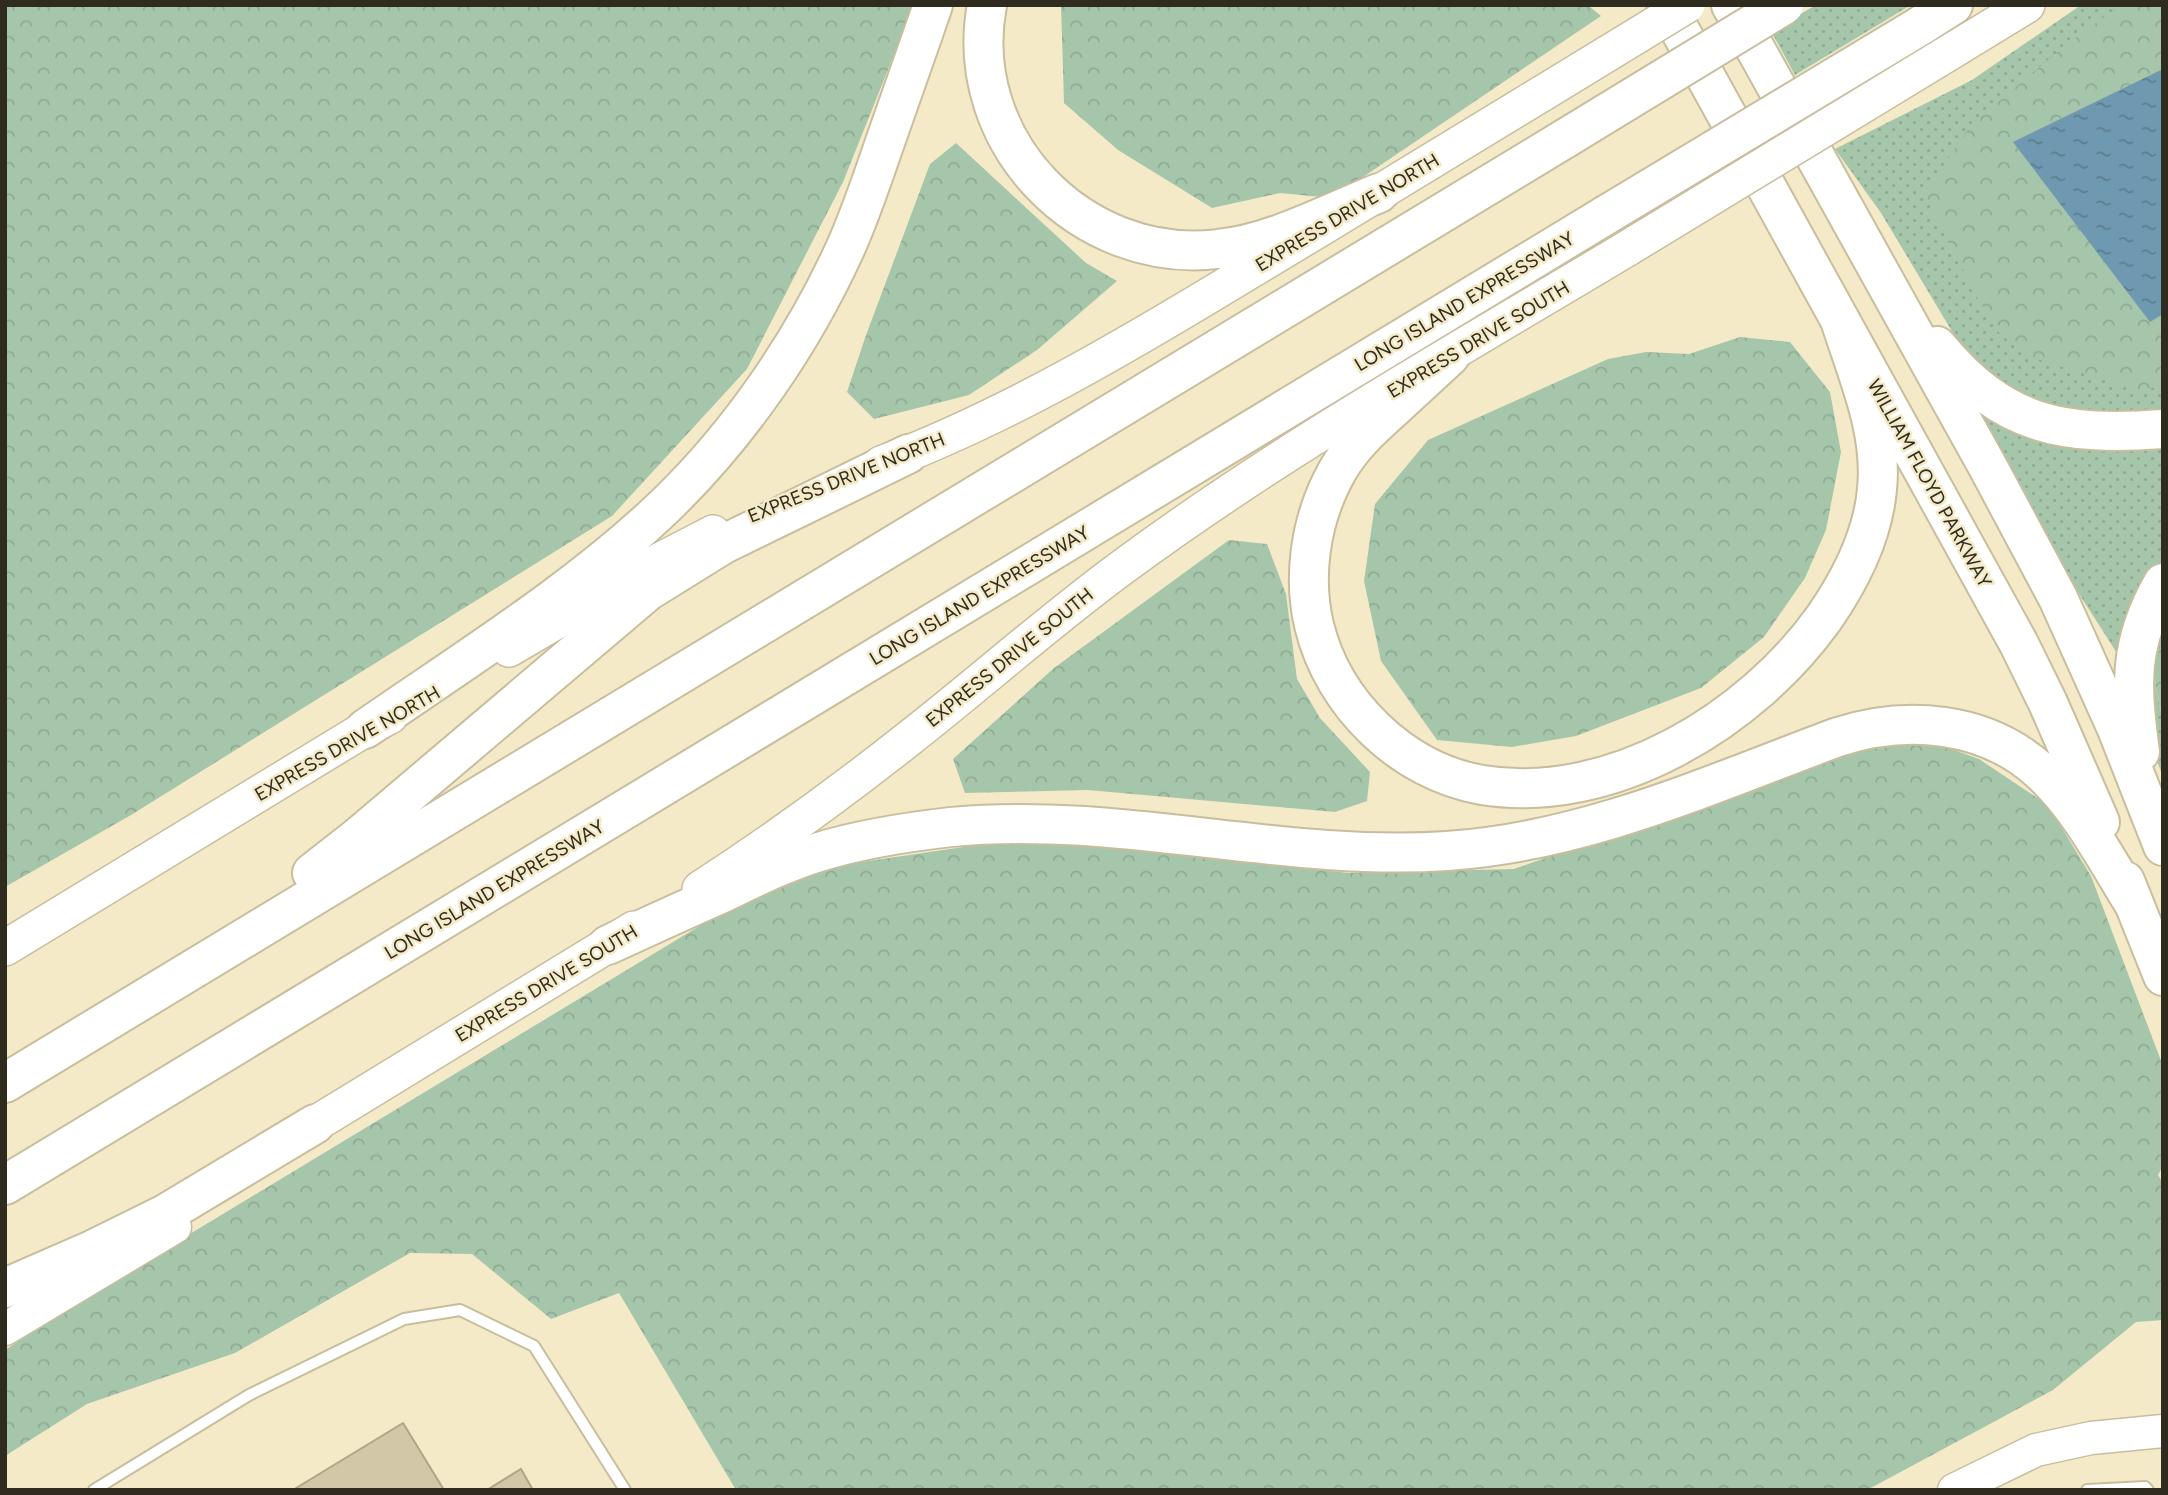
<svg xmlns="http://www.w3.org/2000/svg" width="2168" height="1495" font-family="Figtree,sans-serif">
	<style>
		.grass { fill: url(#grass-dots) }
		.forest { fill: url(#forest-crowns) }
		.water { fill: url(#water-ripples) }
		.building { fill: #d2c7a7; stroke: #b0a686; stroke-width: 2 }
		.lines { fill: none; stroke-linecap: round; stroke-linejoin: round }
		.lane-casing { stroke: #c8bd9d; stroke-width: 14 }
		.secondary-casing { stroke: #c8bd9d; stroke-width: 35 }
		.primary-casing { stroke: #c8bd9d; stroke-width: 38 }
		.highway-casing { stroke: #c8bd9d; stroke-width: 42 }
		.lane { stroke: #fff; stroke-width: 10 }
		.secondary { stroke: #fff; stroke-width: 32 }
		.primary { stroke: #fff; stroke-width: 35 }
		.highway { stroke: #fff; stroke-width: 38 }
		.primary-bridge-casing { stroke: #c8bd9d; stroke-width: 38; stroke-linecap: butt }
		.highway-bridge-casing { stroke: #c8bd9d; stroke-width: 42; stroke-linecap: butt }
		.primary-bridge { stroke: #fff; stroke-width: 35 }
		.highway-bridge { stroke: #fff; stroke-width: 38 }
		.labels { text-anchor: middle; stroke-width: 5; stroke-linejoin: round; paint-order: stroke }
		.street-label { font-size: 19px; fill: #2f2b1e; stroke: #f5eac8 }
	</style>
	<defs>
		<pattern id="grass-dots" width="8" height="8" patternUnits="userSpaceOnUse" patternTransform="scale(1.75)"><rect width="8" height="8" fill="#a6c6ab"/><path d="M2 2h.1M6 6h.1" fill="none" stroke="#8faa93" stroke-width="1.8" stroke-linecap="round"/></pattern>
		<pattern id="forest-crowns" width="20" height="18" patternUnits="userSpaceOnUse" patternTransform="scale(1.75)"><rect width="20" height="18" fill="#a6c6ab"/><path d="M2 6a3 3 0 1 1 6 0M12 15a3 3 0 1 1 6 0" fill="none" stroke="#8faa93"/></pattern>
		<pattern id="water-ripples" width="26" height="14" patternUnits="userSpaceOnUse" patternTransform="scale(1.75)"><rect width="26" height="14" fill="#6f99b0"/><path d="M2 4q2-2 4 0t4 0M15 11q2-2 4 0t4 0" fill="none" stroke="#5c7d8f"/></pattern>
	</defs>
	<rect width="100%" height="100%" fill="#f5eac8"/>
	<path class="grass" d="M1816,5h95l-116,70 -24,-44z
		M2081,5h82v407l-37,7 -94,-15 -64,-46 -87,-145 -46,-64 137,-69z
		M1971,403l192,38v131l-41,89 -46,-72z
		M2163,611v31l-11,23 11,57v55l-10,-27 -10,-49z"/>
	<path class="forest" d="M5,5h909l-71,177 -96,187 -135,147 -481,299 -126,72z
		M1061,5h527l13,11 -269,182 -52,-5 -68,15 -94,-58 -54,-47z
		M2121,5h42v64l-150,73 137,179 13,-7v72l-26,4 -110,-34 -30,-25 -20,-34 -53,-103 47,-69 92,-78z
		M956,143l130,120 31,18 -80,69 -68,45 -95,24 -27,-27 18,-54 65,-174z
		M1740,337l50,5 40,50 11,60 -15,78 -21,48 -41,59 -63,51 -125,48 -64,11 -75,-7 -56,-79 -17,-80 11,-77 53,-64 180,-81 38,-7 43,2z
		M1229,540l38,4 19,50 11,85 23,39 50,54 -3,29 -32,11 -247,-22 -123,3 -12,-34 101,-91z
		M2163,642v80l-11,-57z
		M1932,742l47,17 69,46 43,71 72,190v100l-5,9 5,8v137l-27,2 -83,68 -186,100h-1131l-117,-197 -68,26 -79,-65 -62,-1 -175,100 -148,51 -82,52v-106l92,-60 619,-374 118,-50 150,-22 95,-4 269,33 166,-4 330,-117z"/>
	<path class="water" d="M2163,69v245l-13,8 -137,-180z"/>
	<path class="building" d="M403,1423l41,67h-151z
		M521,1469l12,21h-46z"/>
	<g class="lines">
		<defs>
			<path id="lane" d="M94,1490l155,-95 155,-76 56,-9 74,36 91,144
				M2087,1490l58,-3 3,3"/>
			<path id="secondary" d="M5,1329l170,-102
				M1954,1490l82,-40 55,-12 72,-7"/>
			<path id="primary" d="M1937,60l90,-55
				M881,464c123,-46 245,-118 357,-186 102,-61 203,-123 305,-185
				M509,649l150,-88 54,-28
				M700,889c71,-46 140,-96 207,-149 73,-57 142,-119 217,-174 160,-118 334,-216 504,-318
				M5,948l360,-219 25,-13
				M315,1124l319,-195"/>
			<path id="highway" d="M987,5c-26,137 95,260 231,244 53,-5 111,-36 161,-56
				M1666,5l353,639 29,59 52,119
				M1731,5l257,462 70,131 59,131 46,117
				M1920,26l33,-21
				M1937,346c67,81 126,90 226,83
				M1450,356c-17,16 -35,32 -52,48 -26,23 -51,45 -66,77 -22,44 -29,97 -18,144 19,79 88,146 168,160 130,21 269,-65 342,-167 27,-39 49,-82 53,-129 6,-58 -20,-115 -37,-169
				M365,729c101,-70 214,-140 302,-225 73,-71 135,-161 178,-255 15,-33 27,-69 39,-104 16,-46 33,-93 49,-140
				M2140,752c-9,-67 -12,-108 23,-169
				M312,873l46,-36 290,-246 74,-46 186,-91
				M2125,881l38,95
				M608,945c39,-18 78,-36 117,-53 31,-15 61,-30 94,-40 42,-13 88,-20 132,-25 166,-16 330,35 496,24 138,-9 264,-67 391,-114 68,-22 146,-16 201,33 40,36 67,89 95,134
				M5,1083l1561,-945
				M5,1185l1601,-970
				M5,1288l85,-37 75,-37 150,-90"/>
		</defs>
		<use href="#lane" class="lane-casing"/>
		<use href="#secondary" class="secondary-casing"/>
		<use href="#primary" class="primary-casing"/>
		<use href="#highway" class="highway-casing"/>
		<use href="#lane" class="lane"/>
		<use href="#secondary" class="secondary"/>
		<use href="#primary" class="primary"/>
		<use href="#highway" class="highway"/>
		<defs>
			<path id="primary-bridge" d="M1543,93l144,-88
				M1628,248l309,-188"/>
			<path id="highway-bridge" d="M1566,138l218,-133
				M1606,215l314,-189"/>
		</defs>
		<use href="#primary-bridge" class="primary-bridge-casing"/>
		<use href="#highway-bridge" class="highway-bridge-casing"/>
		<use href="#primary-bridge" class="primary-bridge"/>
		<use href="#highway-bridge" class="highway-bridge"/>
	</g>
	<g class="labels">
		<g class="street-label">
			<text transform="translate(1347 212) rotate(-31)" y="7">EXPRESS DRIVE NORTH</text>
			<text transform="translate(1464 301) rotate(-31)" y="7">LONG ISLAND EXPRESSWAY</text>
			<text transform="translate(1478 339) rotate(-31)" y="7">EXPRESS DRIVE SOUTH</text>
			<text transform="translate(846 477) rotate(-22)" y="7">EXPRESS DRIVE NORTH</text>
			<text transform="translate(1930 483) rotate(61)" y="7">WILLIAM FLOYD PARKWAY</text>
			<text transform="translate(979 595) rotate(-31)" y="7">LONG ISLAND EXPRESSWAY</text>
			<text transform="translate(1009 657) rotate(-39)" y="7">EXPRESS DRIVE SOUTH</text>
			<text transform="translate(347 743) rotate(-30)" y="7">EXPRESS DRIVE NORTH</text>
			<text transform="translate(494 889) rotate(-31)" y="7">LONG ISLAND EXPRESSWAY</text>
			<text transform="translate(546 983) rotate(-31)" y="7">EXPRESS DRIVE SOUTH</text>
		</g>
	</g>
	<rect width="2168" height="1495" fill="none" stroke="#2f2b1e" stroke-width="14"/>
</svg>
